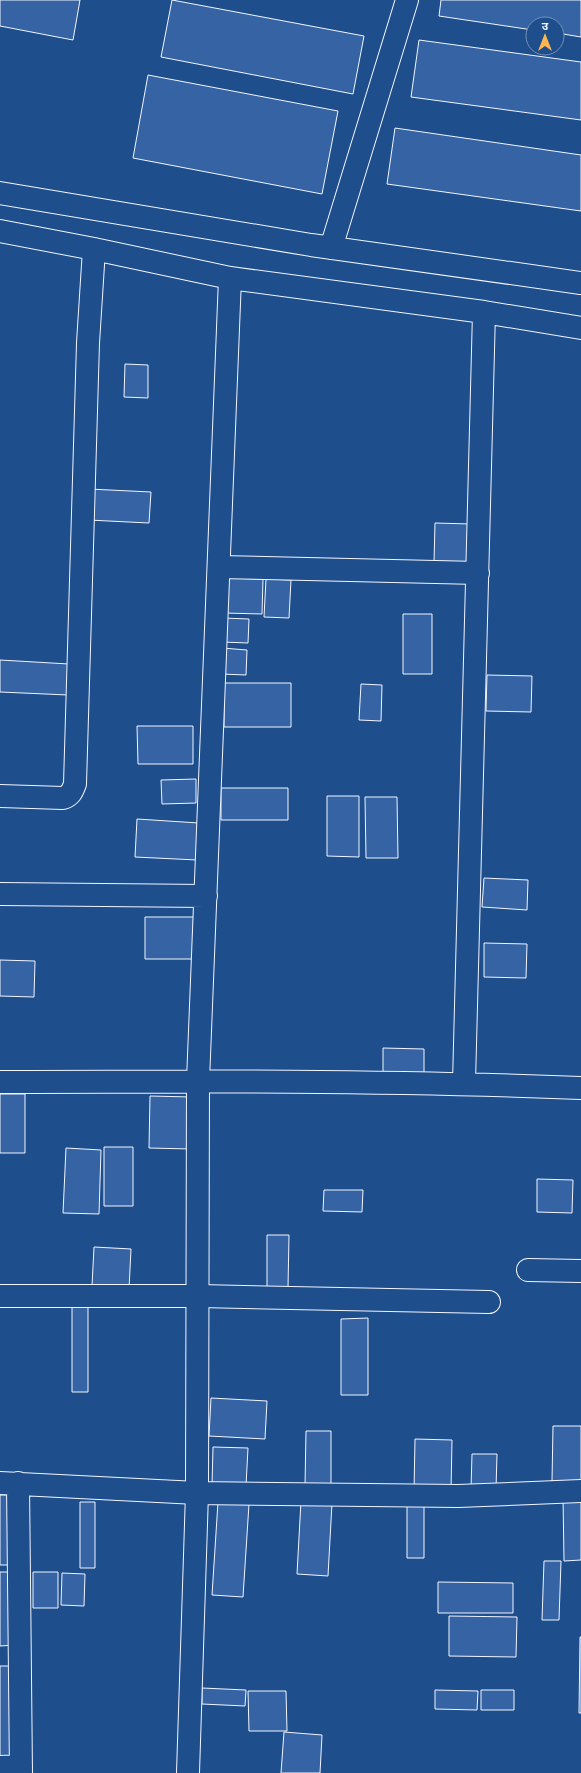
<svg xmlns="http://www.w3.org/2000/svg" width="581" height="1773" font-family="Spectral,'Noto Sans Devanagari',serif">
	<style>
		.building { fill: #3563a3; stroke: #f2f6ff }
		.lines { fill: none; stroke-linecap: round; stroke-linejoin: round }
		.minor-casing { stroke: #f2f6ff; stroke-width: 24 }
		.minor { stroke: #1f4e8c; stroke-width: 22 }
	</style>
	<rect width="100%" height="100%" fill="#1f4e8c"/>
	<path class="building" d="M0,0h80l-7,40 -73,-14z
		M172,0l192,36 -11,58 -192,-37z
		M441,0h140v37l-24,-4v-9h-24v6l-94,-14z
		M419,40l162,22v58l-170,-23z
		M148,75l190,36 -16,83 -189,-36z
		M395,128l186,27v56l-194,-27z
		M125,364l23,1v33l-24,-1z
		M89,489l62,3 -2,31 -61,-3z
		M435,523l36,1v39l-37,-1z
		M224,578l39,1 -1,35 -38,-1z
		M266,579l25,1 -2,38 -25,-1z
		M403,614h29v60h-29z
		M223,618l26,1 -1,24 -26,-1z
		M222,648l25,2 -1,25 -25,-1z
		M0,660l69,4 -1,31 -68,-3z
		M487,675l45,1 -1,36 -45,-1z
		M224,683h67v44h-67z
		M361,684l21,1 -1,36 -22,-1z
		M137,726h56v38h-55z
		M196,779v24l-34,1 -1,-24z
		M221,788h67v32h-67z
		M327,796h32v61l-32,-1z
		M365,797h32l1,61h-32z
		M137,819l62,4 -2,37 -62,-3z
		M484,878l44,2 -1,30 -45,-3z
		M145,917h52v42h-52z
		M484,943l43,1 -1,34 -42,-1z
		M0,960l35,1 -1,36 -34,-1z
		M383,1048l41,1v30l-41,-1z
		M0,1094h25v59h-25z
		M150,1096l42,1 -1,52 -42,-1z
		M104,1147h29v59h-29z
		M66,1148l35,2 -2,64 -36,-1z
		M537,1179l36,1 -1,33 -35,-1z
		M324,1190h39l-1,22 -39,-1z
		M267,1235h22l-1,53 -21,-1z
		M94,1247l37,2 -2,40 -37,-3z
		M72,1304h16v88h-16z
		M368,1318v77h-27v-76z
		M211,1398l56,3 -2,38 -56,-3z
		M553,1426h28v56l-29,-1z
		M306,1431h25v56l-26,-1z
		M415,1439l37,1 -1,52 -37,-1z
		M213,1447l35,1 -2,38 -34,-1z
		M472,1454h25l-1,35h-25z
		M0,1495h11l1,70h-12z
		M563,1497h18v63l-17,1z
		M301,1501l31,2 -4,73 -31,-2z
		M80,1502h15v66h-15z
		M218,1502l31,2 -6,93 -31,-2z
		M407,1506h17v52h-17z
		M544,1561h17l-2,59h-17z
		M0,1572h14l1,73 -15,1z
		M33,1572h25v36h-25z
		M62,1573l23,1 -1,32 -23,-1z
		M438,1582l75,1v30h-75z
		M449,1616l68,1 -1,40 -67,-1z
		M580,1637h1v76h-2z
		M0,1666h13l-1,97h-12z
		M202,1688l44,2 -1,16 -43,-2z
		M435,1690l43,1 -1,19 -42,-1z
		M481,1690h33v20h-33z
		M248,1691h38l1,40h-38z
		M284,1732l38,3 -2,38h-39z"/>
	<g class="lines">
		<defs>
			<path id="minor" d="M0,193l311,52 270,38
				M0,231l94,18 136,29 254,34 97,16
				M331,248l76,-248
				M219,567l259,6
				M0,796l63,2c7,-2 9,-6 12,-14l13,-441 6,-94
				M0,894l206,2
				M0,1082c194,-1 387,-2 581,6
				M464,1083l20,-771
				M528,1270l53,1
				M0,1296h199l290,6
				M0,1483l197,10 261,3 123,-5
				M18,1483l3,290
				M0,1767l21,-1
				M188,1773l9,-280 1,-412 32,-803"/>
		</defs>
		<use href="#minor" class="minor-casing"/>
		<use href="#minor" class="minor"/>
	</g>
	<g transform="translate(545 36)"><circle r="19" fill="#1f4e8c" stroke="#7391ba"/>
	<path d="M0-3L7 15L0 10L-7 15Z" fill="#ffb74d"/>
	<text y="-6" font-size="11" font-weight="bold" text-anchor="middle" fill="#f2f6ff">उ</text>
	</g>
</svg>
